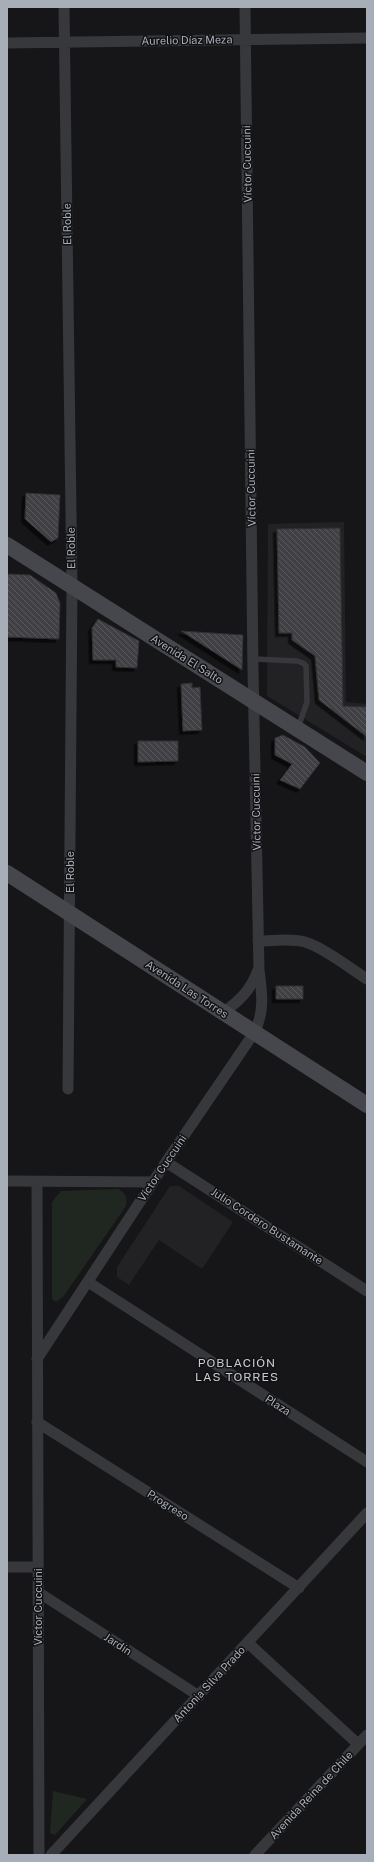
<svg xmlns="http://www.w3.org/2000/svg" width="374" height="1862" font-family="'Public Sans',sans-serif">
	<style>
		.built { fill: #222224 }
		.green { fill: #202720 }
		.building { fill: url(#building-back-hatch); stroke: #303033; filter: url(#shadow) }
		.lines { fill: none; stroke-linecap: round; stroke-linejoin: round }
		.lane { stroke: #37383c; stroke-width: 5.5 }
		.street { stroke: #37383c; stroke-width: 11 }
		.secondary { stroke: #45474c; stroke-width: 16 }
		.labels { text-anchor: middle; stroke-width: 3; stroke-linejoin: round; paint-order: stroke }
		.street-label { font-size: 11px; fill: #a8aeb7; stroke: #111113 }
		.neighbourhood-label { font-size: 12px; letter-spacing: 1px; fill: #c9ccd3; stroke: #111113 }
	</style>
	<defs>
		<pattern id="building-back-hatch" width="6" height="6" patternUnits="userSpaceOnUse"><rect width="6" height="6" fill="#404144"/><path d="M-1 5l2 2M0 0l6 6M5-1l2 2" fill="none" stroke="#595a5d"/></pattern>
		<filter id="shadow"><feDropShadow dx="-3.5" dy="3.5" stdDeviation="0" flood-color="#0009"/></filter>
	</defs>
	<rect width="100%" height="100%" fill="#161618"/>
	<path class="built" d="M344,522l2,180 21,2v53l-100,-61 1,-172z
		M170,1186h9l54,36 -31,47 -43,-29 -30,45 -12,-8v-10z"/>
	<path class="green" d="M118,1189c8,4 10,9 8,17l-63,91 -7,5 -4,-3v-97l9,-11z
		M53,1791l34,8 -32,36 -5,-2z"/>
	<path class="building" d="M26,493l34,2 -2,43 -7,4 -26,-23z
		M340,528l3,178 24,1v30l-48,-37 -4,-44 -23,-16v-7h-13l-2,-104z
		M7,574l23,1 26,18 4,10 -1,36 -52,-2z
		M98,619l41,22 -2,27 -21,-1v-7h-23l-1,-32z
		M181,631l62,4 -1,35z
		M192,683v5l8,-1 2,43 -19,1 -2,-47z
		M283,735l22,12 15,16 -20,26 -20,-9 12,-16 -17,-9v-17z
		M138,741h40v20l-40,1z
		M276,986h27v13h-27z"/>
	<g class="lines">
		<path class="lane" d="M253,659l44,2 6,2 3,3 1,36 -9,26"/>
		<path class="street" d="M64,7l8,579 -4,503
			M7,43l360,-5
			M258,941c15,0 32,-3 47,1 18,5 46,27 62,37
			M223,1013c17,-13 28,-23 35,-43
			M166,1162l201,129
			M7,1181l146,1
			M37,1181l2,674
			M88,1282l279,180
			M37,1359l129,-197 88,-129c11,-21 8,-41 5,-63l-6,-300 -8,-663
			M37,1422l262,166
			M7,1567h31
			M38,1592l161,104
			M248,1643l110,101
			M51,1855l316,-342
			M255,1855l112,-120"/>
		<path class="secondary" d="M7,545l360,228
			M7,873l360,232"/>
	</g>
	<g class="labels">
		<g class="street-label">
			<text transform="translate(187 40) rotate(-1)" y="4">Aurelio Díaz Meza</text>
			<text transform="translate(247 164) rotate(-91)" y="4">Víctor Cuccuini</text>
			<text transform="translate(67 224) rotate(-91)" y="4">El Roble</text>
			<text transform="translate(251 488) rotate(-91)" y="4">Víctor Cuccuini</text>
			<text transform="translate(71 548) rotate(-91)" y="4">El Roble</text>
			<text transform="translate(187 659) rotate(32)" y="4">Avenida El Salto</text>
			<text transform="translate(256 812) rotate(-91)" y="4">Víctor Cuccuini</text>
			<text transform="translate(70 872) rotate(-90)" y="4">El Roble</text>
			<text transform="translate(187 989) rotate(33)" y="4">Avenida Las Torres</text>
			<text transform="translate(162 1168) rotate(-56)" y="4">Víctor Cuccuini</text>
			<text transform="translate(267 1226) rotate(33)" y="4">Julio Cordero Bustamante</text>
			<text transform="translate(278 1405) rotate(33)" y="4">Plaza</text>
			<text transform="translate(168 1505) rotate(32)" y="4">Progreso</text>
			<text transform="translate(38 1607) rotate(-90)" y="4">Víctor Cuccuini</text>
			<text transform="translate(118 1644) rotate(33)" y="4">Jardín</text>
			<text transform="translate(209 1684) rotate(-47)" y="4">Antonia Silva Prado</text>
			<text transform="translate(311 1795) rotate(-47)" y="4">Avenida Reina de Chile</text>
		</g>
		<g class="neighbourhood-label">
			<text x="237" y="1367">POBLACIÓN<tspan x="237" dy="14">LAS TORRES</tspan></text>
		</g>
	</g>
	<rect width="374" height="1862" fill="none" stroke="#a8aeb7" stroke-width="16"/>
</svg>
